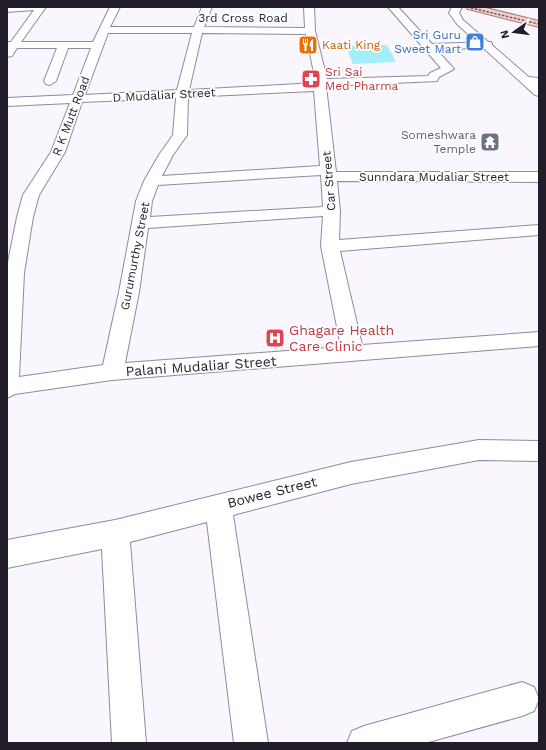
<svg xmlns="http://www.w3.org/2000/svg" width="546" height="750" font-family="'Work Sans',sans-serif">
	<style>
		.water { fill: #a2eef9 }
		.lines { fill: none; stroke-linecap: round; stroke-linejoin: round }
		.pedestrian-casing { stroke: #9487a2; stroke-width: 2 }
		.minor-casing { stroke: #9487a2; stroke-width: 2 }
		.tertiary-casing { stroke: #9487a2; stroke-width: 2 }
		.primary-casing { stroke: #aa7b7b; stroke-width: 2 }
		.pedestrian { fill: #fff; fill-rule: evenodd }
		.minor { fill: #fff; fill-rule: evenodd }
		.tertiary { fill: #fff; fill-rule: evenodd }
		.primary { fill: #f8cecb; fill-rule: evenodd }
		.rail { stroke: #635f69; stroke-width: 1.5; stroke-dasharray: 2.5 1.5; stroke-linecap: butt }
		.labels { text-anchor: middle; stroke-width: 3.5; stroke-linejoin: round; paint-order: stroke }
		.far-street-label { font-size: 12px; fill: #221d28; stroke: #fff }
		.far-shop-label { font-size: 12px; fill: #366cbe; stroke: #fff; text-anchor: end }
		.far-food-label { font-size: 12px; fill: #c56008; stroke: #fff; text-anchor: start }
		.far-health-label { font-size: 12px; fill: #be3a42; stroke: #fff; text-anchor: start }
		.far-worship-label { font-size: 12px; fill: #5b616d; stroke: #fff; text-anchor: end }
		.health-label { font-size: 14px; fill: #be3a42; stroke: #fff; text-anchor: start }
		.street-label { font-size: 14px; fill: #221d28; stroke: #fff }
	</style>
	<rect width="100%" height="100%" fill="#f9f6fd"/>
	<path class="water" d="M387,45l9,17 -43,2 -7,-18z"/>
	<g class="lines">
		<defs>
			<path id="pedestrian" d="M528,77l11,1v8l-15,-2 -2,-3z"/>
			<path id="minor" d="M7,7h39l-25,35h72l17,-35h10l-10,20h84l8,-20h10l-8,20 101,1 -1,-21h10l1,24 12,48 101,-3 2,-3 11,-5 -53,-61h10l34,37 59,-2 1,2 -1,2 -4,1 -50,3 17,19 -15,8 -2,4 -111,5 10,86h203v10l-202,-1 3,30 -1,29 200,-15v10l-199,16 22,94 177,-13v14l-427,34 -97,14 -8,4v-131l10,-50 6,-22 28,-43 19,-49 -63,3v-8l66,-3 18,-47h-23l-12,33 -6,4 -4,-1 -2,-3 13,-33h-40l-5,8 -5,1v-15h4l23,-32 -27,2zM108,33h84l-15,57 -92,5zM202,33l104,1 10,49 -127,7zM314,91l6,75 -158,10 11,-21 14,-20 1,-38zM176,98l-3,37 -14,20 -15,26 -8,20 -17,91 -16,73 -84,12 5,-104 9,-56 6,-22 26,-43 17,-50zM321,175l2,32 -173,10 2,-16 6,-16zM323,216l-2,30 20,101 -216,16 14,-71 9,-64z
				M479,440l60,1v20l-60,-1 -128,24 -118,31 35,228h-34l-27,-221 -77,20 16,201h-34l-10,-194 -95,19v-28l108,-20 236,-58z
				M522,682l12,5 5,12 -5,12 -12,5 -97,27h-78l5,-12 12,-5z"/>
			<path id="tertiary" d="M452,7h10l-3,6 4,7 76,66v10l-4,-1 -78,-71 -8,-11z"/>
			<path id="primary" d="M466,7h16l57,14v6l-71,-18z"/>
		</defs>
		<use href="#pedestrian" class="pedestrian-casing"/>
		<use href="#minor" class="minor-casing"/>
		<use href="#tertiary" class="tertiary-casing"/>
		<use href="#primary" class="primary-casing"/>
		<use href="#pedestrian" class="pedestrian"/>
		<use href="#minor" class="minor"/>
		<use href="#tertiary" class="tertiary"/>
		<use href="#primary" class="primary"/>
		<path class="rail" d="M467,7l72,17"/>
	</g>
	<defs>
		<symbol id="shop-square" viewBox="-11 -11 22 22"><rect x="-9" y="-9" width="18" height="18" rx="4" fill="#3f7fe0" stroke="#fff"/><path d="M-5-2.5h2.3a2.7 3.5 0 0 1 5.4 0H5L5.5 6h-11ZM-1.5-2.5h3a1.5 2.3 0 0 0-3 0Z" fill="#fff"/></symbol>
		<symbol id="restaurant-square" viewBox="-11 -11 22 22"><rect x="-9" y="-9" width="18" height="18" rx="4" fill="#e8710a" stroke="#fff"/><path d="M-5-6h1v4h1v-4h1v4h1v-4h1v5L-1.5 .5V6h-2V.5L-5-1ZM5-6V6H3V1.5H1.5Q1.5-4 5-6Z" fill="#fff"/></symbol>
		<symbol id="pharmacy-square" viewBox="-11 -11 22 22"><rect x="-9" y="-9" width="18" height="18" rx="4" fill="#e0444e" stroke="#fff"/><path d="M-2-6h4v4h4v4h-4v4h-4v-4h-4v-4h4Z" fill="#fff"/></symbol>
		<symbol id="temple-square" viewBox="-11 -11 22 22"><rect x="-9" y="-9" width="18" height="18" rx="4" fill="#6b7280" stroke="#fff"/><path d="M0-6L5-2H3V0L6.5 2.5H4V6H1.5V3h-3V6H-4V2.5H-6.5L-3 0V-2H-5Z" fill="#fff"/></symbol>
		<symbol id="hospital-square" viewBox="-11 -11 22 22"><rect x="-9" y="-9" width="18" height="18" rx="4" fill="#e0444e" stroke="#fff"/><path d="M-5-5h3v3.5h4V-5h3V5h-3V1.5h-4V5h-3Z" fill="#fff"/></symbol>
	</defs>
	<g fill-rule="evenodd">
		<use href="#shop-square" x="464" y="31" width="22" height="22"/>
		<use href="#restaurant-square" x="297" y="34" width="22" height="22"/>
		<use href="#pharmacy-square" x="300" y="68" width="22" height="22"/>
		<use href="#temple-square" x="479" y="131" width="22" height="22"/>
		<use href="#hospital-square" x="264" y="327" width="22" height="22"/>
	</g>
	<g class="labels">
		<g class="far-street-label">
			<text x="243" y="22">3rd Cross Road</text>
			<text transform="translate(164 95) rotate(-3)" y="4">D Mudaliar Street</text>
			<text transform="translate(71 116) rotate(-69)" y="4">R K Mutt Road</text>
			<text x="434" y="181">Sunndara Mudaliar Street</text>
			<text transform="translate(329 181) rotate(-95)" y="4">Car Street</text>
			<text transform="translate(135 256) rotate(-79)" y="4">Gurumurthy Street</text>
		</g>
		<g class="far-shop-label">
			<text x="461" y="39">Sri Guru<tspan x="461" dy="14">Sweet Mart</tspan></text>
		</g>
		<g class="far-food-label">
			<text x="322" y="49">Kaati King</text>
		</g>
		<g class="far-health-label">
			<text x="325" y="76">Sri Sai<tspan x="325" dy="14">Med Pharma</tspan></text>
		</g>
		<g class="far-worship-label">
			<text x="476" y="139">Someshwara<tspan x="476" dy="14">Temple</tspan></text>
		</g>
		<g class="health-label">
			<text x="289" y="335">Ghagare Health<tspan x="289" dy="16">Care Clinic</tspan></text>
		</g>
		<g class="street-label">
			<text transform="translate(201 366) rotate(-4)" y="5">Palani Mudaliar Street</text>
			<text transform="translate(272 492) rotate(-14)" y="5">Bowee Street</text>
		</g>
	</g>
	<rect width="546" height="750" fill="none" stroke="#221d28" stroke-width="16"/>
	<g transform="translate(514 32) rotate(256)" stroke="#ffffff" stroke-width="3" paint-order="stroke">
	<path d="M0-3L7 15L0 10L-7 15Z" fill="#221d28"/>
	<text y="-6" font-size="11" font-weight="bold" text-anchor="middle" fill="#221d28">N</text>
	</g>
</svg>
